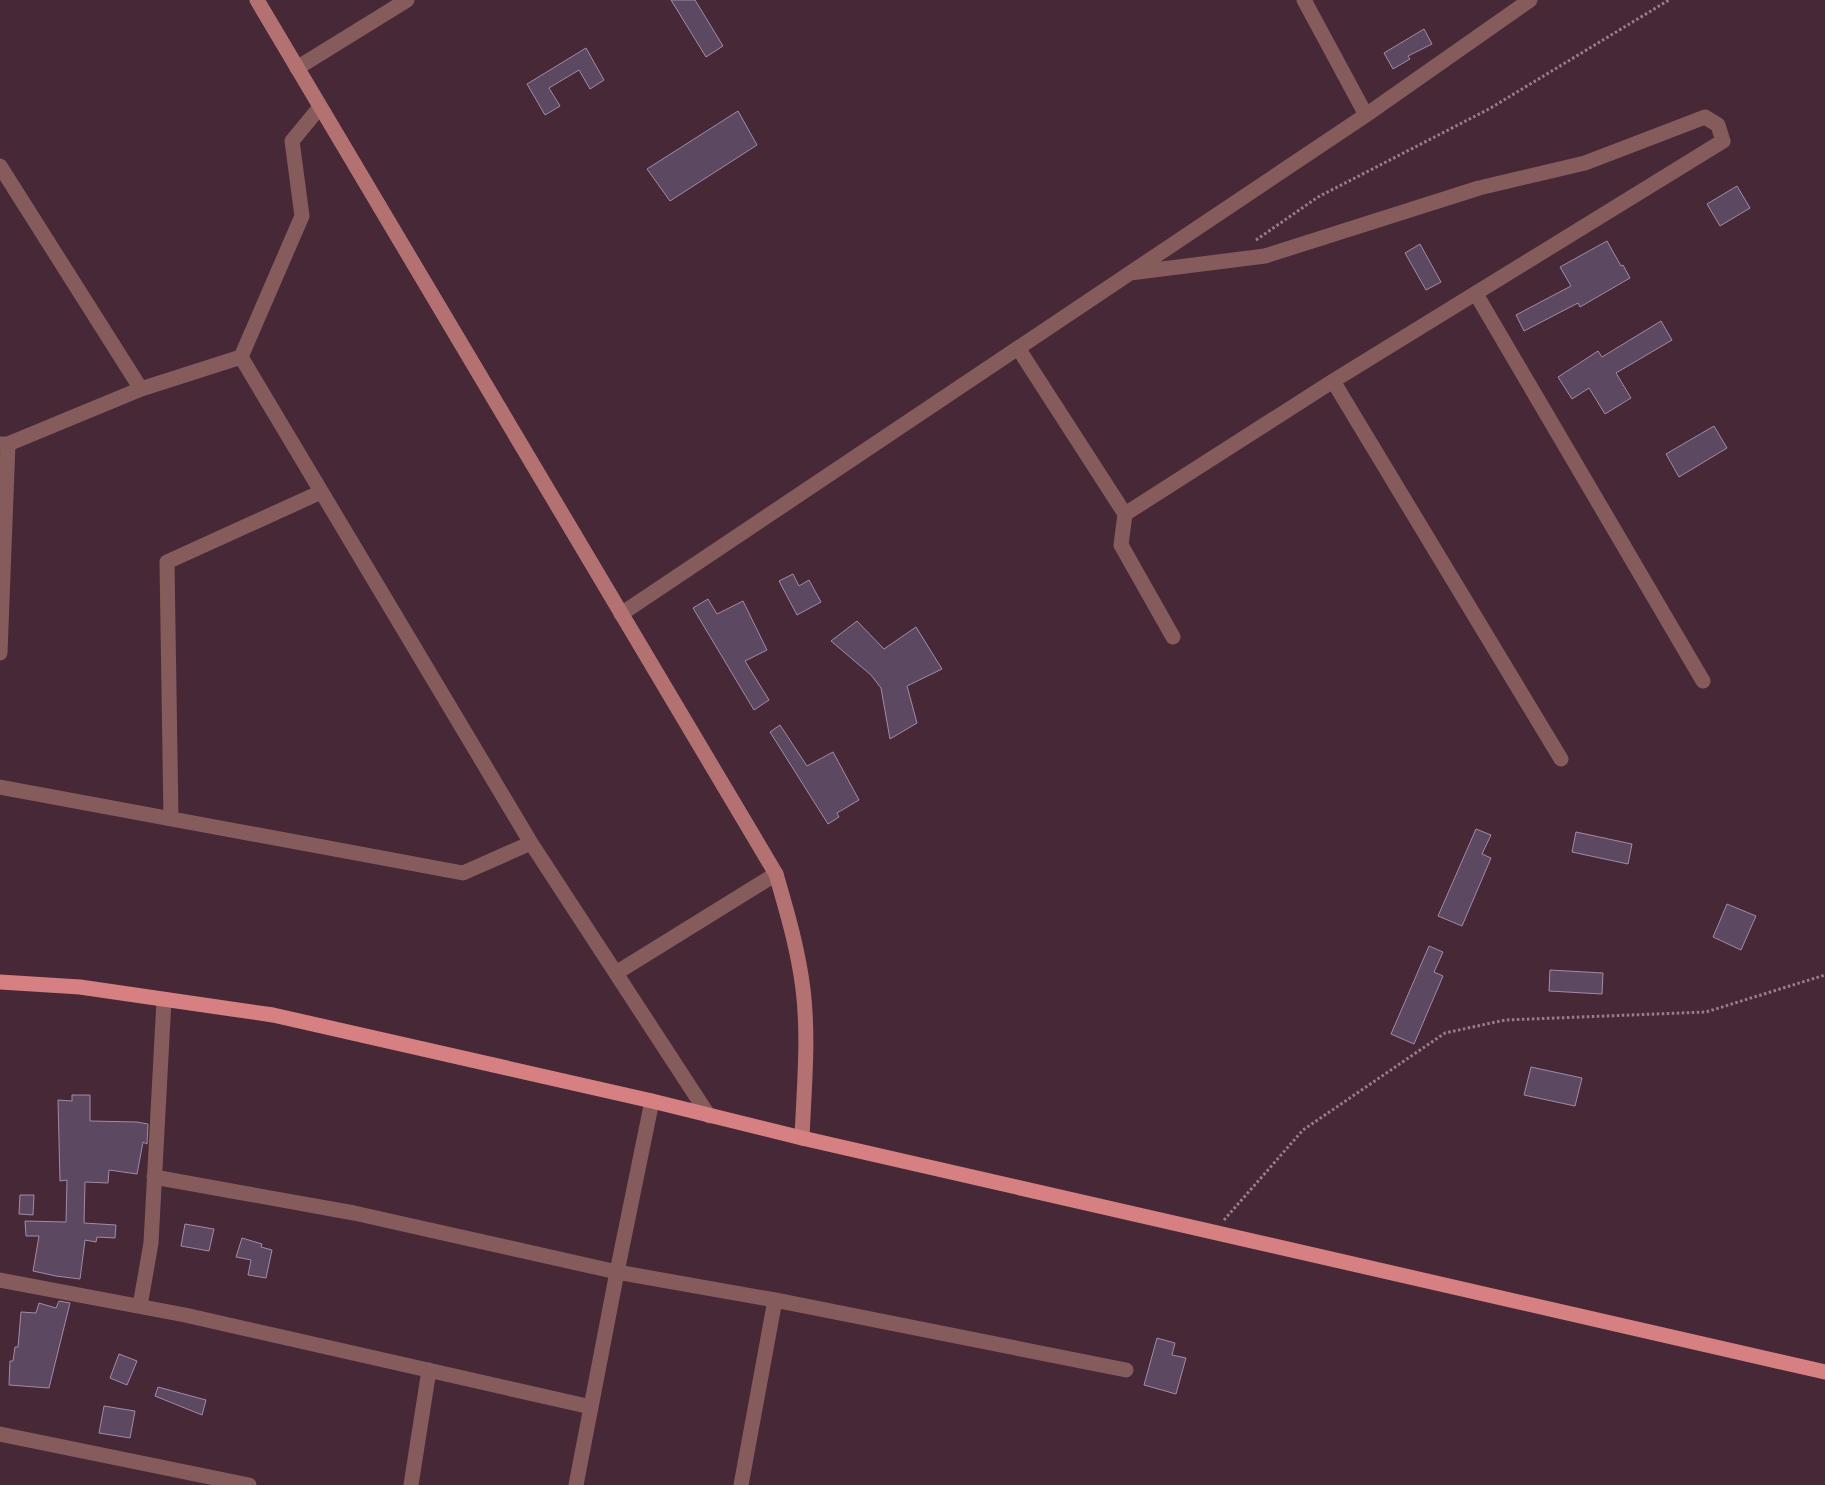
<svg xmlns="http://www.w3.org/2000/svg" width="1825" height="1485" font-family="Figtree,sans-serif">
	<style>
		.building { fill: #5d4862; stroke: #a28ba7 }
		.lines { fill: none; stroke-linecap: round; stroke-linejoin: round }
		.path { stroke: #967f8a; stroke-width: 3; stroke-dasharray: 2.5 2.5; stroke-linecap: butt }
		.street { stroke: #865b5b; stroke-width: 15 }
		.secondary { stroke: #b37171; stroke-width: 15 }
		.primary { stroke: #d68082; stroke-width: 15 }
	</style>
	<rect width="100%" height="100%" fill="#472837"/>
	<path class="building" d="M671,0h24l28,46 -17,11z
		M1424,29l8,15 -24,12 2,3 -17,10 -9,-16z
		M586,48l18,32 -14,9 -11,-19 -30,18 11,18 -15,9 -18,-31z
		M738,111l19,34 -87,56 -23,-32z
		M1737,186l13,22 -30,18 -13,-22z
		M1607,241l14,25 2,-1 7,13 -50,29 -2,-4 -54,28 -8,-16 55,-29 -11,-19z
		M1420,244l21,38 -15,8 -21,-37z
		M1661,321l11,19 -56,33 15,25 -26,16 -16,-26 -17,11 -14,-22 40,-26 4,6z
		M1714,426l13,22 -48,29 -13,-23z
		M793,574l6,12 10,-6 12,22 -24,13 -18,-34z
		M708,599l9,15 26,-13 24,49 -22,11 24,39 -15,10 -61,-102z
		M857,621l27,28 32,-22 26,42 -35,17 10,37 -27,16 -9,-51 -10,-13 -40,-34z
		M780,725l27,41 26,-14 26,48 -22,13 2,4 -11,7 -58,-92z
		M1476,829l15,6 -9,19 9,4 -29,68 -24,-10z
		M1576,832l56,12 -4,20 -56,-12z
		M1727,904l29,12 -15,34 -28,-13z
		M1429,946l14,6 -9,20 9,4 -29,68 -23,-10z
		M1550,970l53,3 -1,21 -53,-3z
		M1531,1067l51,11 -7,28 -51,-11z
		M72,1095h18v26l47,1 11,2 -1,20 -4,-2 -6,32 -28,-4 -1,13 -23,-1 -1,41 32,2 -1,13 -18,-1 -1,5 -11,-2 -5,39 -24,-3 -23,-5 6,-35h-13l-1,-15 41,1 1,-42 -7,1 -2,-81 14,1z
		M20,1195h14l-1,20 -14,-1z
		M185,1224l29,5 -5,22 -28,-5z
		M242,1238l20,6 -1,3 11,3 -6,28 -18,-3 3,-15 -15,-3z
		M59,1301l11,2 -21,85 -40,-3 1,-24h3l2,-14h3l3,-35 15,1 3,-10 17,5z
		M1157,1338l18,5 -3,12 14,3 -10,36 -32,-9z
		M119,1354l18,7 -10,24 -17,-7z
		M158,1387l48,13 -4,15 -47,-19z
		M104,1406l31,5 -5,27 -31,-5z"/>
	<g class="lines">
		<path class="path" d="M1256,240l62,-43 171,-88 180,-109
			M1224,1220l79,-90 142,-97 60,-13 201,-8 119,-37"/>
		<path class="street" d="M1304,0l62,115
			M297,68l110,-68
			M0,166l141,223
			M1476,294l227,387
			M1018,348l107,166 -4,31 52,92
			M241,357l290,486 178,273
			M1333,381l228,378
			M0,444h8l133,-55 100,-32 61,-141 -10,-75 28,-34
			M1125,514l208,-133 390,-240 -5,-16 -13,-8 -120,46 -106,25 -214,68 -135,17
			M621,614l745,-499 164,-115
			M0,653l8,-209
			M0,787l463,86 68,-30
			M171,819l-4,-257 154,-70
			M616,973l160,-99
			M154,1177l200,36 263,59 158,28 351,70
			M0,1280l185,35 406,92
			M140,1306l11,-63 13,-243
			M0,1434l249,51
			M411,1485l18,-115
			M576,1485l41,-213 35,-171
			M741,1485l34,-185"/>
		<path class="secondary" d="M257,0l519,874c11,38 22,75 27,115 6,49 1,99 -1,149"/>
		<path class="primary" d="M0,982l80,5 193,28 379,86 150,37 1023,234"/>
	</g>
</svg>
